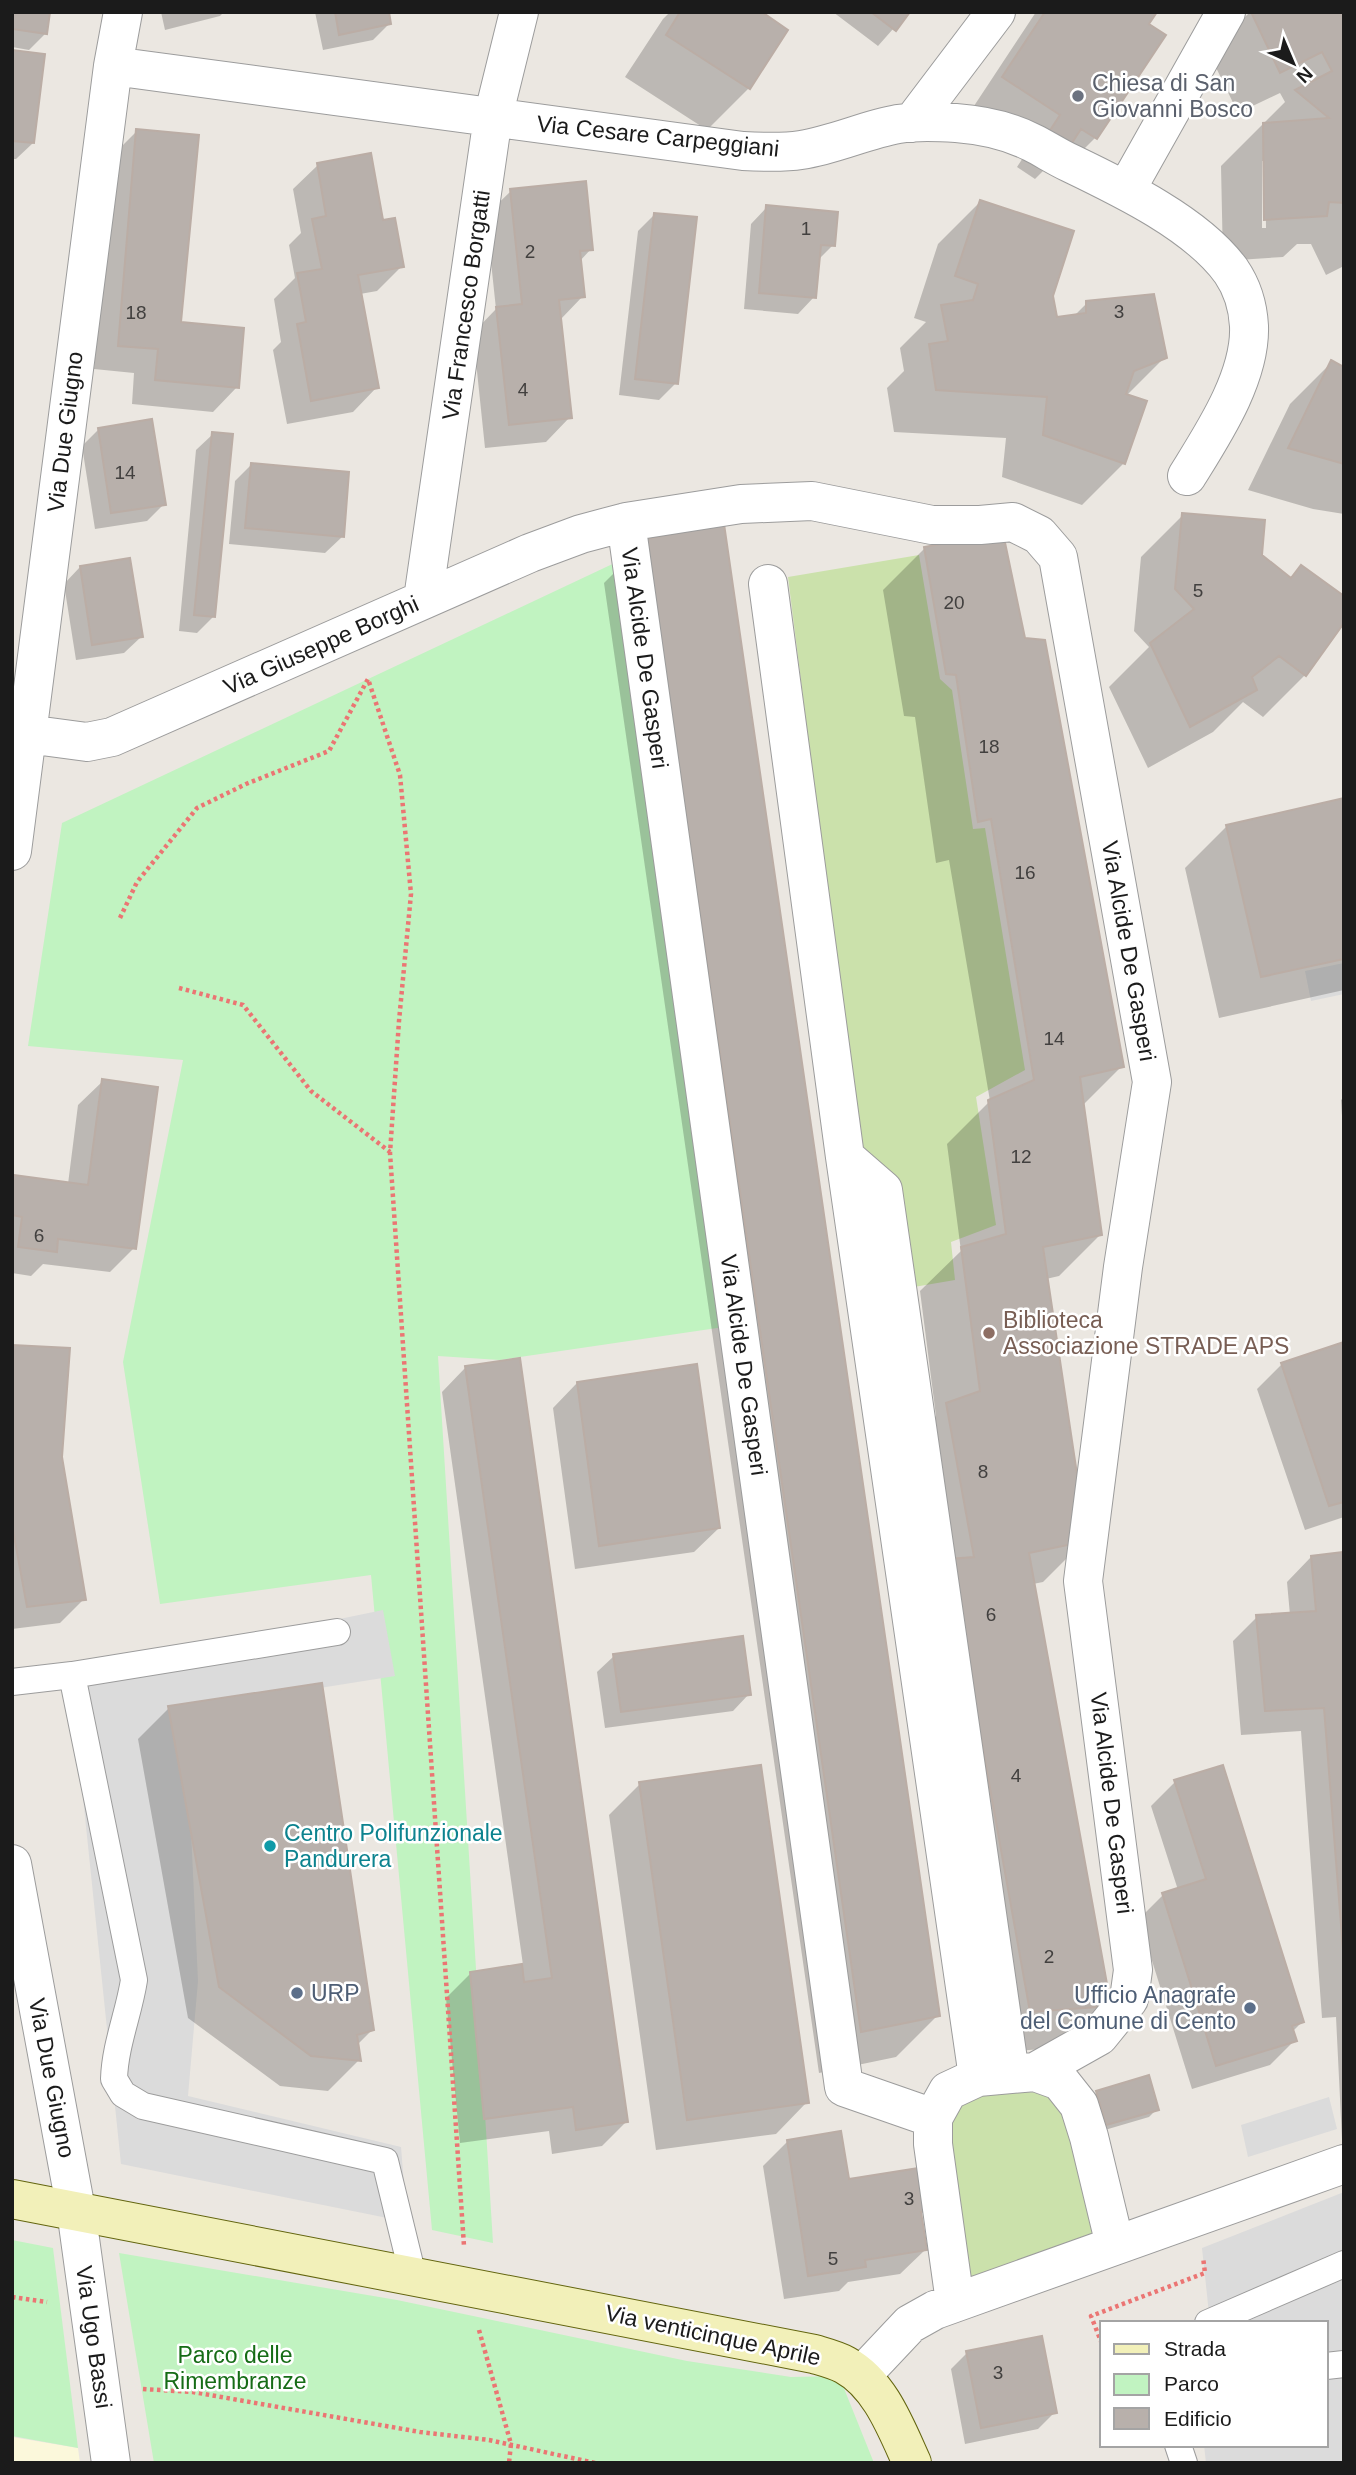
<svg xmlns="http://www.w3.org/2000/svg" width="1356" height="2475" font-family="Helvetica,sans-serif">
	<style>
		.education { fill: #fbf8db }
		.grass { fill: #cbe1ab }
		.park { fill: #c1f3c1 }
		.parking { fill: #dbdbdb }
		.shadow { fill: #0003; fill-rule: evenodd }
		.building { fill: #b8b0ab; stroke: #bbada5; stroke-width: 2 }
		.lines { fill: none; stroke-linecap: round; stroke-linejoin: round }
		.lane-casing { stroke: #9c9c9c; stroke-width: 28 }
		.street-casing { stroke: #9c9c9c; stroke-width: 40 }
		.secondary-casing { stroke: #63650f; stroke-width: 40 }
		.path { stroke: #eb7573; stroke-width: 4.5; stroke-dasharray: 3.5 3.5; stroke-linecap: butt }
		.lane { stroke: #fff; stroke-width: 26 }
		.street { stroke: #fff; stroke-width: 38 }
		.secondary { stroke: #f2f0b9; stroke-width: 38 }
		.worship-dot { fill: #6b7280; stroke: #fff; stroke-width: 2.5 }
		.education-dot { fill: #8d6e63; stroke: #fff; stroke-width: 2.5 }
		.culture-dot { fill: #0f9aa8; stroke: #fff; stroke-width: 2.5 }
		.service-dot { fill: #5c6f8a; stroke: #fff; stroke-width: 2.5 }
		.labels { text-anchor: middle; stroke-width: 5; stroke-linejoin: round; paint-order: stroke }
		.number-label { font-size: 19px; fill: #42403f }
		.worship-label { font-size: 23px; fill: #5b616d; stroke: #fff; text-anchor: start }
		.street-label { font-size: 23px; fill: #1b1b1b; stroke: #fff }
		.education-label { font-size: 23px; fill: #785e54; stroke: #fff; text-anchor: start }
		.culture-label { font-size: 23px; fill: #0d838f; stroke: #fff; text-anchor: start }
		.service-label { font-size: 23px; fill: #4e5e75; stroke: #fff; text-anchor: start }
		.park-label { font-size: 23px; fill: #166c16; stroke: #fff }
	</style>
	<rect width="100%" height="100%" fill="#ebe7e1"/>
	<path class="education" d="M12,2437l66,11 2,15h-68z"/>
	<path class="grass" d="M919,555l21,124 12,11 21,139 12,-1 40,242 -49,27 20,128 -45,17 4,38 -47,8 -48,-135 -72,-576z
		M1026,2092l21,1 21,22 31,122 -135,49 -20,-150 11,-27 21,-15z"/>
	<path class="park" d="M621,560l103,767 -224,33 -62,-4 55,887 -61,-13 -61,-655 -211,29 -37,-242 60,-302 -155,-14 34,-223z
		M12,2240l41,8 25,200 -66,-12z
		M119,2253l278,47 290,61 104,16 48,-1 35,87h-720z"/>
	<path class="parking" d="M1344,963v31l-33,7 -6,-30z
		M383,1610l12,66 -207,33 -2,14 12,258 -10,115 213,51 6,75 -286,-58 -51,-492 43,-6z
		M1329,2097l8,32 -89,28 -7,-32z
		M1344,2192v271h-138l-2,-18h122v-122h-116l-8,-75z"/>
	<path class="shadow" d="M12,12l34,21 -17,17 -17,-3z
		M161,12h63l-4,4 -55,14z
		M315,12h72l2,12 -16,16 -50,10z
		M670,12h88l-9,76 -42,42 -82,-53 38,-58z
		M833,12h75l-30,34z
		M1036,12h119l-8,12 -52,114 -31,31 -11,-8 -18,18 -18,-12 13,-20 -58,-38z
		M1250,12h94v254l-18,9 -15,-31h-14l-14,13 -60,4 -2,-95 64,-64 -5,-9 -42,20 -29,-60zM1262,161h3l1,67h-4z
		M12,52l21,91 -17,16h-4z
		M137,131l42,193 58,63 -24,25 -81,-8 2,-31 -40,-4 19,-214z
		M318,165l64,57 20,44 -25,25 -17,3 17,93 -24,25 -66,12 -14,-74 8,-8 -7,-43 21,-21 -6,-33 12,-12 -8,-44z
		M511,191l80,58 -12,13 4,34 -23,24 10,97 -24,25 -61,6 -12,-115 23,-24 -10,-94z
		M980,202l72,94 4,23 18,-3 13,-13 78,54 -39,39 -2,67 -42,42 -80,-28 4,-39 -112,-6 -7,-44 17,-17 -4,-23 26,-26 -12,-4 24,-74z
		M767,207l66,38 -16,16 -3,36 -16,17 -54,-5 7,-85z
		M654,215l22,168 -17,17 -40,-5 19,-164z
		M1332,362l12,7v145l-31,-5 -65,-19 42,-86z
		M99,429l65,75 -17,17 -52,8 -13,-83z
		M213,434l1,182 -17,17 -18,-2 17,-181z
		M251,465l91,72 -17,16 -96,-9 6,-63z
		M1183,515l77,41 29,23 12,-12 4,108 -42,42 -20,-15 -30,30 -65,36 -39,-81 40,-40 -15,-16 7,-74z
		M646,541l292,1474 -42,42 -77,16 -215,-1490z
		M925,548l197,518 -40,40 19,128 -42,42 -13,3 39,261 -42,42 -10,2 76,421 -41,42 -80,6 -83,-606 31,-31 -16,-125 41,-40 -14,-107 43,-43 -41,-241 -13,3 -21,-146 -11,-1 -21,-126z
		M80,567l61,70 -17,16 -48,7 -12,-76z
		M1344,800v190l-125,28 -34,-150 42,-42z
		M103,1081l31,167 -24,24 -67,-8 -12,12 -19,-3v-94l2,-2 54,7 10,-79z
		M1344,1097v51l-3,-48z
		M1344,1344v173l-39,13 -48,-141 25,-25z
		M12,1347l48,110 24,142 -24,24 -48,6z
		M466,1367l160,755 -24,24 -50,8 -3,-23 -89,12 -14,-145 25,-25 52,-8 -81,-573z
		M577,1383l142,145 -25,24 -119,17 -22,-161z
		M1344,1553v607h-1l-7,-143 -14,1 -21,-287 -60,4 -8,-94 24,-24 33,-2 -3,-33 24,-25z
		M614,1656l135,38 -16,17 -128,17 -8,-56z
		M169,1708l203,322 -15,15 2,15 -31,31 -48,-5 -92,-68 -50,-279z
		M1175,1782l127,240 -10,10 3,8 -25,25 -78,24 -53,-170 24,-24 15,-5 -27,-84z
		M640,1784l167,318 -31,32 -120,16 -47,-335z
		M1097,2092l60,17 -8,8 -51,15 -9,-32z
		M788,2141l59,40 77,29 -4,5 5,35 -25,24 -52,8 -9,9 -55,8 -21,-133z
		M967,2353l88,59 -17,17 -73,15 -14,-75z"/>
	<path class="building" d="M12,12h38l-3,22 -35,-5z
		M335,12h54l2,12 -52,11z
		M680,12h82l26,18 -38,59 -84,-54z
		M871,12h39l-14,19z
		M1045,12h112l-8,12 17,11 -69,104 -16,-10 -13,20 -21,-14 13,-20 -58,-38z
		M1251,12h93v191l-15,-1 -2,14 -63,4 -1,-97 66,-5 -34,-28 37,-19 -10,-19 -42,21z
		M12,50l33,4 -11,89 -22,-2z
		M136,129l63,6 -18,187 63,6 -5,60 -84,-8 3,-31 -40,-3z
		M371,153l12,67 12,-2 9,49 -46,8 21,113 -68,13 -14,-77 9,-2 -9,-49 25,-4 -10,-50 14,-3 -9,-53z
		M586,181l7,69 -13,1 5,46 -26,3 13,118 -63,7 -13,-118 26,-3 -12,-115z
		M980,200l94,31 -21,65 4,21 29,-4v-12l68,-7 13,64 -33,13 -8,23 21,7 -22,63 -82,-29 4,-38 -111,-7 -7,-46 19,-3 -7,-36 32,-5 5,-16 -23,-8z
		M766,205l72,7 -3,34 -14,-1 -5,53 -57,-5z
		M654,213l43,4 -19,167 -43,-5z
		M1331,360l13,7v97l-56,-16z
		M152,419l14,86 -55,8 -13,-85z
		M212,432l21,2 -18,183 -21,-2z
		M251,463l98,9 -5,65 -99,-9z
		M1182,513l83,7 -3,35 29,23 10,-13 43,31v27l-38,53 -27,-20 -27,21 5,13 -67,37 -40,-84 44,-34 -19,-20z
		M724,524l216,1492 -79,16 -215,-1493z
		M1003,533l22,105 20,2 79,427 -44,10 22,158 -59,12 44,294 -58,12 82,453 -81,6 -81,-453 25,-2 -28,-154 34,-12 -19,-144 45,-13 -18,-134 46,-20 -43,-261 -13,3 -22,-147 -10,-1 -22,-127z
		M130,558l13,79 -51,8 -12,-79z
		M1344,798v161l-83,18 -35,-152z
		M102,1079l56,8 -22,162 -78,-10 -1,13 -39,-5 4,-30 -10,-2 1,-40 75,10z
		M1344,1342v160l-15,4 -48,-143z
		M12,1345l58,3 -8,109 24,143 -59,7 -15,-82z
		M520,1358l108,764 -52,8 -3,-23 -89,12 -14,-147 52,-8 2,18 28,-4 -87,-612z
		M697,1364l23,164 -121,18 -22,-164z
		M1344,1552v411l-20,-255 -59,3 -9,-96 60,-4 -5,-55z
		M743,1636l8,59 -130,17 -8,-58z
		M322,1683l52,347 -17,5 4,26 -50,-5 -92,-69 -51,-281z
		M761,1765l48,338 -122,17 -48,-338z
		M1223,1765l81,257 -12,4 5,15 -81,25 -54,-173 44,-14 -32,-99z
		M1149,2075l10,35 -53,15 -10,-34z
		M841,2131l8,48 70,-11 7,43 -5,1 6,38 -62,10 1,7 -58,9 -21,-136z
		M1042,2336l15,77 -76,15 -15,-77z"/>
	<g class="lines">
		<defs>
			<path id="lane" d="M72,1675l62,305c-5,33 -19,65 -20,99l9,15 20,12 242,55 28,115
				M12,1682l60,-7 265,-43
				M1208,2323l136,-59
				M1326,2366l18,-2
				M1178,2445l6,18"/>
			<path id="street" d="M113,66l630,85c19,1 39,2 58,-1 33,-5 64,-20 97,-26 18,-3 40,-2 58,-1 26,2 54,8 77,20 12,6 24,14 37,20 52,25 127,61 161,108 11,16 17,36 18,55 2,51 -36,108 -62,150
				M912,123l84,-111
				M1126,190l100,-178
				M626,522l218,1565 89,31
				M768,584l77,573
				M423,599l70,-482 26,-105
				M12,732l75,10 25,-5 418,-184 51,-19 45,-12 115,-18 71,-3 120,24h48l33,-3 26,13 19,22 94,525 -29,185 -40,314 50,389 -4,29 -30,37 -64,36
				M12,851l101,-785 10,-54
				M12,1864l64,346 35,253
				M978,2077l-133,-920 38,33 127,884
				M955,2302l-22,-158v-26l15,-27 30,-14 57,-5 25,9 19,24 10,32 26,108
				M861,2376l49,-52 25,-14 409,-146"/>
			<path id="secondary" d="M12,2199l802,155c10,3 22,6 31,11 35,19 51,63 67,98"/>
		</defs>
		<use href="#lane" class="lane-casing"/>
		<use href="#street" class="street-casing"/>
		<use href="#secondary" class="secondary-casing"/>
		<path class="path" d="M120,918l17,-36 60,-74 49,-24 83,-33 39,-72 32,96 11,119 -12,127 -9,132 74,1093
			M179,988l64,17 68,86 79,61
			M12,2297l35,5
			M479,2330l32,114 -2,19
			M1102,2344l-11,-28 114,-43 -2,-16
			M143,2389l50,3 227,40 69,8 106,23"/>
		<use href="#lane" class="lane"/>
		<use href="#street" class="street"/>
		<use href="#secondary" class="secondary"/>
	</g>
	<circle class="worship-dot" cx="1078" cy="96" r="7"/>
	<circle class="education-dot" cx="989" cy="1333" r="7"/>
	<circle class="culture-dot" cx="270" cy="1846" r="7"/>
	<g class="service-dot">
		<circle cx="297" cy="1993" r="7"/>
		<circle cx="1250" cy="2008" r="7"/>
	</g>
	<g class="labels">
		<g class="number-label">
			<text x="806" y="235">1</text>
			<text x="530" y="258">2</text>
			<text x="1119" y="318">3</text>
			<text x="136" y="319">18</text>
			<text x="523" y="396">4</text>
			<text x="125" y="479">14</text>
			<text x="1198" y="597">5</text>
			<text x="954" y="609">20</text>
			<text x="989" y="753">18</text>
			<text x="1025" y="879">16</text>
			<text x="1054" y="1045">14</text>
			<text x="1021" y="1163">12</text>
			<text x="39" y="1242">6</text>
			<text x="983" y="1478">8</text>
			<text x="991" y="1621">6</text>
			<text x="1016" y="1782">4</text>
			<text x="1049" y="1963">2</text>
			<text x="909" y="2205">3</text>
			<text x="833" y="2265">5</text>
			<text x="998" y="2379">3</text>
		</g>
		<g class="worship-label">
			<text x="1092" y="91">Chiesa di San<tspan x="1092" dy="26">Giovanni Bosco</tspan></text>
		</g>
		<g class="street-label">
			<text transform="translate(658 136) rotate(6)" y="8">Via Cesare Carpeggiani</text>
			<text transform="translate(466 305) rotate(-82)" y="8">Via Francesco Borgatti</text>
			<text transform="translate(65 432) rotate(-83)" y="8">Via Due Giugno</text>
			<text transform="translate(321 645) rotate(-24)" y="8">Via Giuseppe Borghi</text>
			<text transform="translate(645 658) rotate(82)" y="8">Via Alcide De Gasperi</text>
			<text transform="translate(1129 951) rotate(80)" y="8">Via Alcide De Gasperi</text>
			<text transform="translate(744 1365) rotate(82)" y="8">Via Alcide De Gasperi</text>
			<text transform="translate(1112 1803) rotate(83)" y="8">Via Alcide De Gasperi</text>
			<text transform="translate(52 2078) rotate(79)" y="8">Via Due Giugno</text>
			<text transform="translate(713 2335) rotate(12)" y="8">Via venticinque Aprile</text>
			<text transform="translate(94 2337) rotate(82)" y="8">Via Ugo Bassi</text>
		</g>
		<g class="education-label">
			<text x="1003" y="1328">Biblioteca<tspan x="1003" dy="26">Associazione STRADE APS</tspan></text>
		</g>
		<g class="culture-label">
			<text x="284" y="1841">Centro Polifunzionale<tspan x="284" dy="26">Pandurera</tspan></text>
		</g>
		<g class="service-label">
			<text x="311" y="2001">URP</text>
			<text x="1236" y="2003" text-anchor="end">Ufficio Anagrafe<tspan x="1236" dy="26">del Comune di Cento</tspan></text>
		</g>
		<g class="park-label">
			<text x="235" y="2363">Parco delle<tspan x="235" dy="26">Rimembranze</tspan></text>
		</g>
	</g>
	<rect width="1356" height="2475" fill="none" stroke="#1b1b1b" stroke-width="28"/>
	<rect x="1100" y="2321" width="228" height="126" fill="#ffffff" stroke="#a4a4a4" stroke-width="2"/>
	<rect x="1114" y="2344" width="35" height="10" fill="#f2f0b9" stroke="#a4a4a4" stroke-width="2"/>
	<text x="1164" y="2356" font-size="21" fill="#1b1b1b">Strada</text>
	<rect x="1114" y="2374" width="35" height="21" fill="#c1f3c1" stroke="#a4a4a4" stroke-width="2"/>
	<text x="1164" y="2391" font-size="21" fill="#1b1b1b">Parco</text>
	<rect x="1114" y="2408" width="35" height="21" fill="#b8b0ab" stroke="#a4a4a4" stroke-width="2"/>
	<text x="1164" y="2426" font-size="21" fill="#1b1b1b">Edificio</text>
	<g transform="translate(1293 63) rotate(136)" stroke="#ffffff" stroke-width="5" paint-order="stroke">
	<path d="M0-5L12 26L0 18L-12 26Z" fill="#1b1b1b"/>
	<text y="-10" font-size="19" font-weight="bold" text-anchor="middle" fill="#1b1b1b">N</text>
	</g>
</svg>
